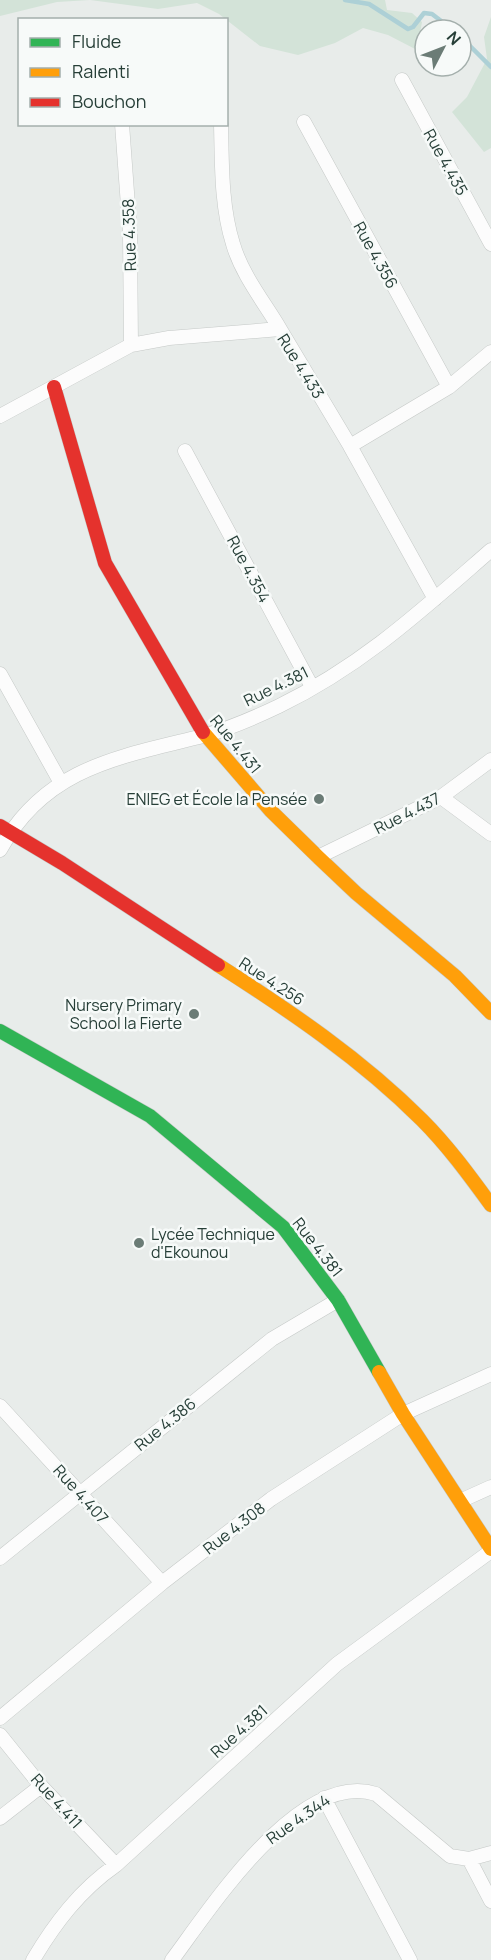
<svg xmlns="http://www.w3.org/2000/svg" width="491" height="1960" font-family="Manrope,sans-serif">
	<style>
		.green { fill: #d3e3d8 }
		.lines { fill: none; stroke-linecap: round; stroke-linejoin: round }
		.stream { stroke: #add0d6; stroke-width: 4.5 }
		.street-casing { stroke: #c5c9c7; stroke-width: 15 }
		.fast-casing { stroke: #c4c9c7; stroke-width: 15 }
		.slow-casing { stroke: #c4c9c7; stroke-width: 15 }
		.jam-casing { stroke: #c4c9c7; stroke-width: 15 }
		.street { stroke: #fcfcfc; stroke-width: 14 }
		.fast { stroke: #30b455; stroke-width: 14 }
		.slow { stroke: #ff9f0a; stroke-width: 14 }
		.jam { stroke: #e5322d; stroke-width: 14 }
		.poi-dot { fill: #6b7c76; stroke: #f7faf9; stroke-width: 2 }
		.labels { text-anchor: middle; stroke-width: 5; stroke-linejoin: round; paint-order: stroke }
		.street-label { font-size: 16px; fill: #273f38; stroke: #f7faf9 }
		.poi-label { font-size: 16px; fill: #273f38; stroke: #f7faf9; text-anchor: end }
	</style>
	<rect width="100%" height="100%" fill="#e8ecea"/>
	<path class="green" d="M0,0h385l2,10 25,3 10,9 -5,28 -29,-15 -25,-7 -28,15 -37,12 -38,-9 -41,-32 -22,-11 -39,6 -68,-9 -33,2 -57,14z
		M491,17v131l-7,4 -32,-40 15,-15 20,-38 -3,-22z"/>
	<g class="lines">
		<path class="stream" d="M345,0l24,4 39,25 5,-2 11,-14 8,1 21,16
			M461,37l30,30"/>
		<defs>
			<path id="street" d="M402,80l89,164
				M304,122l145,265
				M122,124l8,109 1,112
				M221,124c1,40 0,82 12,120 9,31 31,58 47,85
				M0,416l131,-71 38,-7 111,-9 70,117 85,153
				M350,446l99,-59 42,-35
				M185,451l127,236
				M0,674l61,109
				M441,797l50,37
				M0,850c45,-83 120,-93 203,-114 25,-7 53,-19 76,-30 84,-41 143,-96 212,-156
				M318,857l123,-60 50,-37
				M0,1406l162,177
				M460,1501l31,-14
				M0,1558l272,-219 66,-39
				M0,1718l162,-135 109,-84 132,-85 88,-40
				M0,1735l41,51 75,79
				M324,1798l86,162
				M0,1818l41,-32
				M469,1859l22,42
				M33,1960c22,-37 47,-70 83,-95l221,-201 154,-113
				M172,1960c39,-52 128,-191 204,-166l74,62 19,3 22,-6"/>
			<path id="fast" d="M0,1031l150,85 133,111 55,73 41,72"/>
			<path id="slow" d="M203,732l68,79 47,46 38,36 99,83 36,37
				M218,965c72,46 143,94 204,155 26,26 47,55 69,85
				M379,1372l24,42 88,135"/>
			<path id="jam" d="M54,387l51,176 98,169
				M0,826l62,37 156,102"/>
		</defs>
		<use href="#street" class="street-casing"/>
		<use href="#fast" class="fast-casing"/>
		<use href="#slow" class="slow-casing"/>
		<use href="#jam" class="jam-casing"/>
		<use href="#street" class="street"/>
		<use href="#fast" class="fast"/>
		<use href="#slow" class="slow"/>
		<use href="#jam" class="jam"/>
	</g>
	<g class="poi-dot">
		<circle cx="319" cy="799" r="6"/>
		<circle cx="194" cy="1014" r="6"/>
		<circle cx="139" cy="1243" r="6"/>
	</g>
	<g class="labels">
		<g class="street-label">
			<text transform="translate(446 162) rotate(61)" y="6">Rue 4.435</text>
			<text transform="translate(129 235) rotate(-92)" y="6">Rue 4.358</text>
			<text transform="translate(376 255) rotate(61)" y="6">Rue 4.356</text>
			<text transform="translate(301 366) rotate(58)" y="6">Rue 4.433</text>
			<text transform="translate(249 569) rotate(62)" y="6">Rue 4.354</text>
			<text transform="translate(276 686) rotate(-26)" y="6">Rue 4.381</text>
			<text transform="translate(236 744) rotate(51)" y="6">Rue 4.431</text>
			<text transform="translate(407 813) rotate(-27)" y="6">Rue 4.437</text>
			<text transform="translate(272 981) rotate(33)" y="6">Rue 4.256</text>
			<text transform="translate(318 1247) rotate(52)" y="6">Rue 4.381</text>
			<text transform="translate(165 1424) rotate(-39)" y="6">Rue 4.386</text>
			<text transform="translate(81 1494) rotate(48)" y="6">Rue 4.407</text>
			<text transform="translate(234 1528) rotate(-38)" y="6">Rue 4.308</text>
			<text transform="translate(239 1731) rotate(-42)" y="6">Rue 4.381</text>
			<text transform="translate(57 1801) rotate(48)" y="6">Rue 4.411</text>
			<text transform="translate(298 1819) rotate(-35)" y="6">Rue 4.344</text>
		</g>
		<g class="poi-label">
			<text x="307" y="805">ENIEG et École la Pensée</text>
			<text x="182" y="1011">Nursery Primary<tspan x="182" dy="18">School la Fierte</tspan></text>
			<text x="151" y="1240" text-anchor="start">Lycée Technique<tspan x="151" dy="18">d'Ekounou</tspan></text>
		</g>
	</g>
	<rect x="18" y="18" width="210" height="108" fill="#f7faf9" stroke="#a4afac" stroke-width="1.5"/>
	<rect x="30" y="38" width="30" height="9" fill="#30b455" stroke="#a4afac" stroke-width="1.5"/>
	<text x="72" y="48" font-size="18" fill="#273f38">Fluide</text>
	<rect x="30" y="68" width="30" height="9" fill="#ff9f0a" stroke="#a4afac" stroke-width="1.5"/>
	<text x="72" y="78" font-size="18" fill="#273f38">Ralenti</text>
	<rect x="30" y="98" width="30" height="9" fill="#e5322d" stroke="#a4afac" stroke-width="1.5"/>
	<text x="72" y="108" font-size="18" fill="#273f38">Bouchon</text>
	<g transform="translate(443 48) rotate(48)"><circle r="28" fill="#f7faf9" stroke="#a4afac" stroke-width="1.5"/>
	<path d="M0-4.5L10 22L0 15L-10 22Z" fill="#6b7c76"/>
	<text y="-9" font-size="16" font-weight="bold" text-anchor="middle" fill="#273f38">N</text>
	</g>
</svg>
